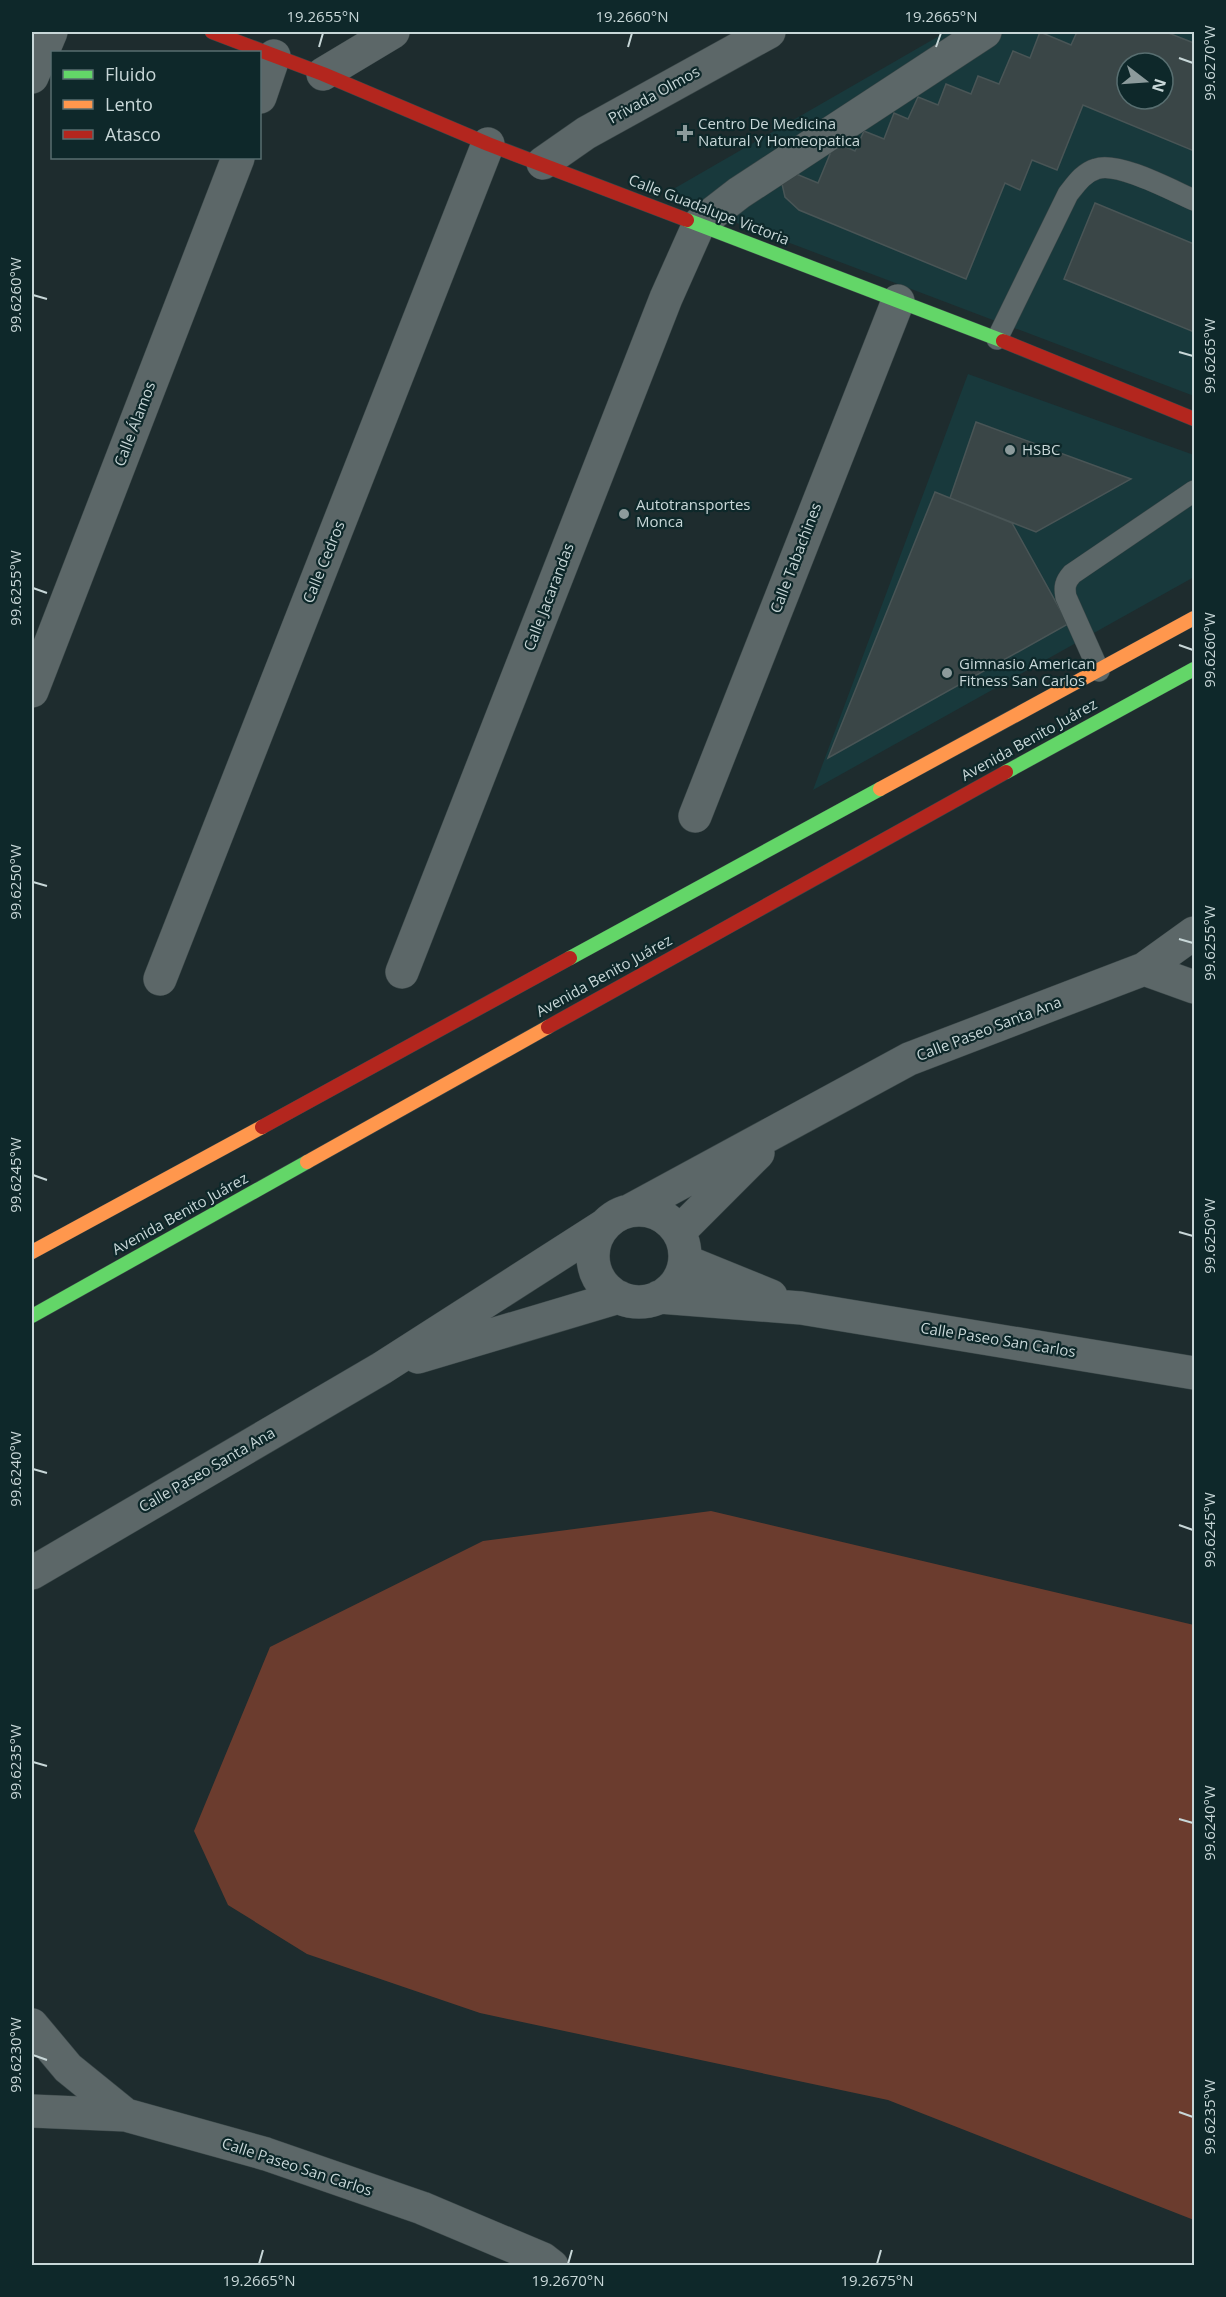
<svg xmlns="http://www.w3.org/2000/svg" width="1226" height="2297" font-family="'Open Sans',sans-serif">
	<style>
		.built { fill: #18393c; fill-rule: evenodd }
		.green { fill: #6b3c2e }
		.building { fill: #3a4647; stroke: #495556; stroke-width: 1.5; fill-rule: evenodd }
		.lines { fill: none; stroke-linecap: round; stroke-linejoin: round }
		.lane-casing { stroke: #3a4748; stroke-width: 22 }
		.street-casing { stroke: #3a4748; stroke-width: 34 }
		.fast-casing { stroke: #3a4748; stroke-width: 15 }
		.slow-casing { stroke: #3a4748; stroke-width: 15 }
		.jam-casing { stroke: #3a4748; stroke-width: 15 }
		.lane { stroke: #5c6768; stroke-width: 21 }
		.street { stroke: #5c6768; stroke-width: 33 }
		.fast { stroke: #63d668; stroke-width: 14 }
		.slow { stroke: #ff974d; stroke-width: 14 }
		.jam { stroke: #b3261e; stroke-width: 14 }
		.ticks { fill: none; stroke: #c8d7d8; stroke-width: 2 }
		.poi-dot { fill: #8c9b9c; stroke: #0e282a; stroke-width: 2 }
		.labels { text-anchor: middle; stroke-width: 4.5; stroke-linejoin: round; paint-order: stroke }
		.street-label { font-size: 15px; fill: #c8d7d8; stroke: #0e282a }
		.poi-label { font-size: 15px; fill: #c8d7d8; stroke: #0e282a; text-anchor: start }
		.neatline { fill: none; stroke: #c8d7d8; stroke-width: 2 }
		.ticks-label { font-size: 15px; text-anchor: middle; fill: #c8d7d8 }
	</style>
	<rect width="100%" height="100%" fill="#1e2c2e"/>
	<path class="built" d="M946,32h248v364l-531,-201zM1127,63h36v36h-36z
		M968,374l226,81v122l-381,213z"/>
	<path class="green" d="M711,1511l483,114v595l-306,-120 -408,-87 -173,-59 -79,-49 -34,-74 76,-184 213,-106z"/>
	<path class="building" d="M1040,32l31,13 6,-13h89l28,11v108l-111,-46 -26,65 -25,-10 -12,30 -15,-7 -39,96 -167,-69 -14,-13 -3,-13v-16l36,15 17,-41 20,9 9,-20 20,8 10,-26 14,6 10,-22 20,8 8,-21 25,10 7,-18 21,8 14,-33 17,7zM1127,63h36v36h-36z
		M1095,203l99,41v88l-130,-53z
		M976,422l155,57 -95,53 -86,-34z
		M935,492l77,31 56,101 -240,134z"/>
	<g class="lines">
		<defs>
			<path id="lane" d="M997,339l71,-145c8,-10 15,-21 28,-25 22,-8 77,22 98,31
				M1099,671l-33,-74c-2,-10 -1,-15 6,-23l122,-83"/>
			<path id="street" d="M323,74l70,-42
				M32,77l19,-45
				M260,97l14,-41
				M543,163l43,-30 183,-101
				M32,691l206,-533
				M695,816l203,-515
				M1144,969l50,18
				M402,972l264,-674 33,-74 40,-31 246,-161
				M160,979l328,-835
				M593 1256a46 46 0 1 1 92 0a46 46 0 1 1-92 0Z
				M629,1211l280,-152 235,-90 50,-36
				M679,1232l79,-79
				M685,1261l86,35
				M659,1297l142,11 393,65
				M418,1357l201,-60
				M32,1573l350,-205 223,-143
				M32,2025l36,43 58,47
				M32,2111l94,4 140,39 156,54 121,51 9,7"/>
			<path id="fast" d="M687,220l316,121
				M1006,772l188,-103
				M570,958l310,-169
				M32,1316l275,-154"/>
			<path id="slow" d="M880,789l314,-171
				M307,1162l241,-135
				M32,1252l230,-125"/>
			<path id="jam" d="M212,32l111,42 165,70 199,76
				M1003,341l191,78
				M548,1027l458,-255
				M262,1127l308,-169"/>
		</defs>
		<use href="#lane" class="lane-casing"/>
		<use href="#street" class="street-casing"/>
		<use href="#fast" class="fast-casing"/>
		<use href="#slow" class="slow-casing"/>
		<use href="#jam" class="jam-casing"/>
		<use href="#lane" class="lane"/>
		<use href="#street" class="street"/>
		<use href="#fast" class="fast"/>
		<use href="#slow" class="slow"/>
		<use href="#jam" class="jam"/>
	</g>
	<path class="ticks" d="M319,47l4,-14M628,47l4,-14M936,47l5,-14M1179,58l14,5M33,295l14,4M1179,352l14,4M33,588l14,5M1179,645l14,5M33,882l14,4M1179,939l14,4M33,1175l14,5M1179,1232l14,4M33,1469l14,4M1179,1525l14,5M33,1762l14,4M1179,1819l14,4M33,2055l14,5M1179,2112l14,5M259,2264l4,-14M568,2264l4,-14M877,2264l4,-14"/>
	<g class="poi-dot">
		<path d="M682 124h6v6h6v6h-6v6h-6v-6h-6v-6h6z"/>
		<circle cx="1010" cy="450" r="6"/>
		<circle cx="624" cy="514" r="6"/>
		<circle cx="947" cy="673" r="6"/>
	</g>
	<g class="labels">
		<g class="street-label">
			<text transform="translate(654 95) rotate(-29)" y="5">Privada Olmos</text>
			<text transform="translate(709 210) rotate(21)" y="5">Calle Guadalupe Victoria</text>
			<text transform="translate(135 424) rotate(-69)" y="5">Calle Álamos</text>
			<text transform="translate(796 558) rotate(-69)" y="5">Calle Tabachines</text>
			<text transform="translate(324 562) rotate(-68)" y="5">Calle Cedros</text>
			<text transform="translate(549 597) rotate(-69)" y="5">Calle Jacarandas</text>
			<text transform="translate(1029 740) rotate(-29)" y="5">Avenida Benito Juárez</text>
			<text transform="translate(604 976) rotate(-29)" y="5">Avenida Benito Juárez</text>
			<text transform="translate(989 1029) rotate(-21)" y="5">Calle Paseo Santa Ana</text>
			<text transform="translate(180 1214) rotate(-29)" y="5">Avenida Benito Juárez</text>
			<text transform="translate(998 1340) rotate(9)" y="5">Calle Paseo San Carlos</text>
			<text transform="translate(207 1470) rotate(-30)" y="5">Calle Paseo Santa Ana</text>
			<text transform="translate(297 2167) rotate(18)" y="5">Calle Paseo San Carlos</text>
		</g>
		<g class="poi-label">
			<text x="698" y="129">Centro De Medicina<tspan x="698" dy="17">Natural Y Homeopatica</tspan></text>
			<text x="1022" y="455">HSBC</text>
			<text x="636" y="510">Autotransportes<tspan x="636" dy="17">Monca</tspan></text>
			<text x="959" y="669">Gimnasio American<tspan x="959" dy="17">Fitness San Carlos</tspan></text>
		</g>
	</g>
	<rect width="1226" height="2297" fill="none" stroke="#0e282a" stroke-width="66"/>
	<rect x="51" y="51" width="210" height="108" fill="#0e282a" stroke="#586e70" stroke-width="1.5"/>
	<rect x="63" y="70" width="30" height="9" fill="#63d668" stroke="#586e70" stroke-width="1.5"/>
	<text x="105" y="81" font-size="18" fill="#c8d7d8">Fluido</text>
	<rect x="63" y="100" width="30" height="9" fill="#ff974d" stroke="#586e70" stroke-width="1.5"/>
	<text x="105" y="111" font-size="18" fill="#c8d7d8">Lento</text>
	<rect x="63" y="130" width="30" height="9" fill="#b3261e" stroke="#586e70" stroke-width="1.5"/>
	<text x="105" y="141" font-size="18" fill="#c8d7d8">Atasco</text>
	<g transform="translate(1145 81) rotate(107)"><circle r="28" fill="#0e282a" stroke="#586e70" stroke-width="1.5"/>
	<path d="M0-4.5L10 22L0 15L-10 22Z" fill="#8c9b9c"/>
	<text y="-9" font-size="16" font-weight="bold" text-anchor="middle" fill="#c8d7d8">N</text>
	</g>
	<rect x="33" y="33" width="1160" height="2231" class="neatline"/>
	<g class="ticks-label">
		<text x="323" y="22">19.2655°N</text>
		<text x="632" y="22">19.2660°N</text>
		<text x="941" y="22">19.2665°N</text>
		<text transform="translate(1210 63) rotate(-90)" y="5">99.6270°W</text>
		<text transform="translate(16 295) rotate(-90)" y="5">99.6260°W</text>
		<text transform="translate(1210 356) rotate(-90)" y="5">99.6265°W</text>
		<text transform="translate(16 588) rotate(-90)" y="5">99.6255°W</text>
		<text transform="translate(1210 650) rotate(-90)" y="5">99.6260°W</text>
		<text transform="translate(16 882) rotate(-90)" y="5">99.6250°W</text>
		<text transform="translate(1210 943) rotate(-90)" y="5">99.6255°W</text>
		<text transform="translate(16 1175) rotate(-90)" y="5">99.6245°W</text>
		<text transform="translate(1210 1236) rotate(-90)" y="5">99.6250°W</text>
		<text transform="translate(16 1469) rotate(-90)" y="5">99.6240°W</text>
		<text transform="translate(1210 1530) rotate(-90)" y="5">99.6245°W</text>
		<text transform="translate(16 1762) rotate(-90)" y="5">99.6235°W</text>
		<text transform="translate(1210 1823) rotate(-90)" y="5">99.6240°W</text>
		<text transform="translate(16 2055) rotate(-90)" y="5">99.6230°W</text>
		<text transform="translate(1210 2117) rotate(-90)" y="5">99.6235°W</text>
		<text x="259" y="2286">19.2665°N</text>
		<text x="568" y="2286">19.2670°N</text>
		<text x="877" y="2286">19.2675°N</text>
	</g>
</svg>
